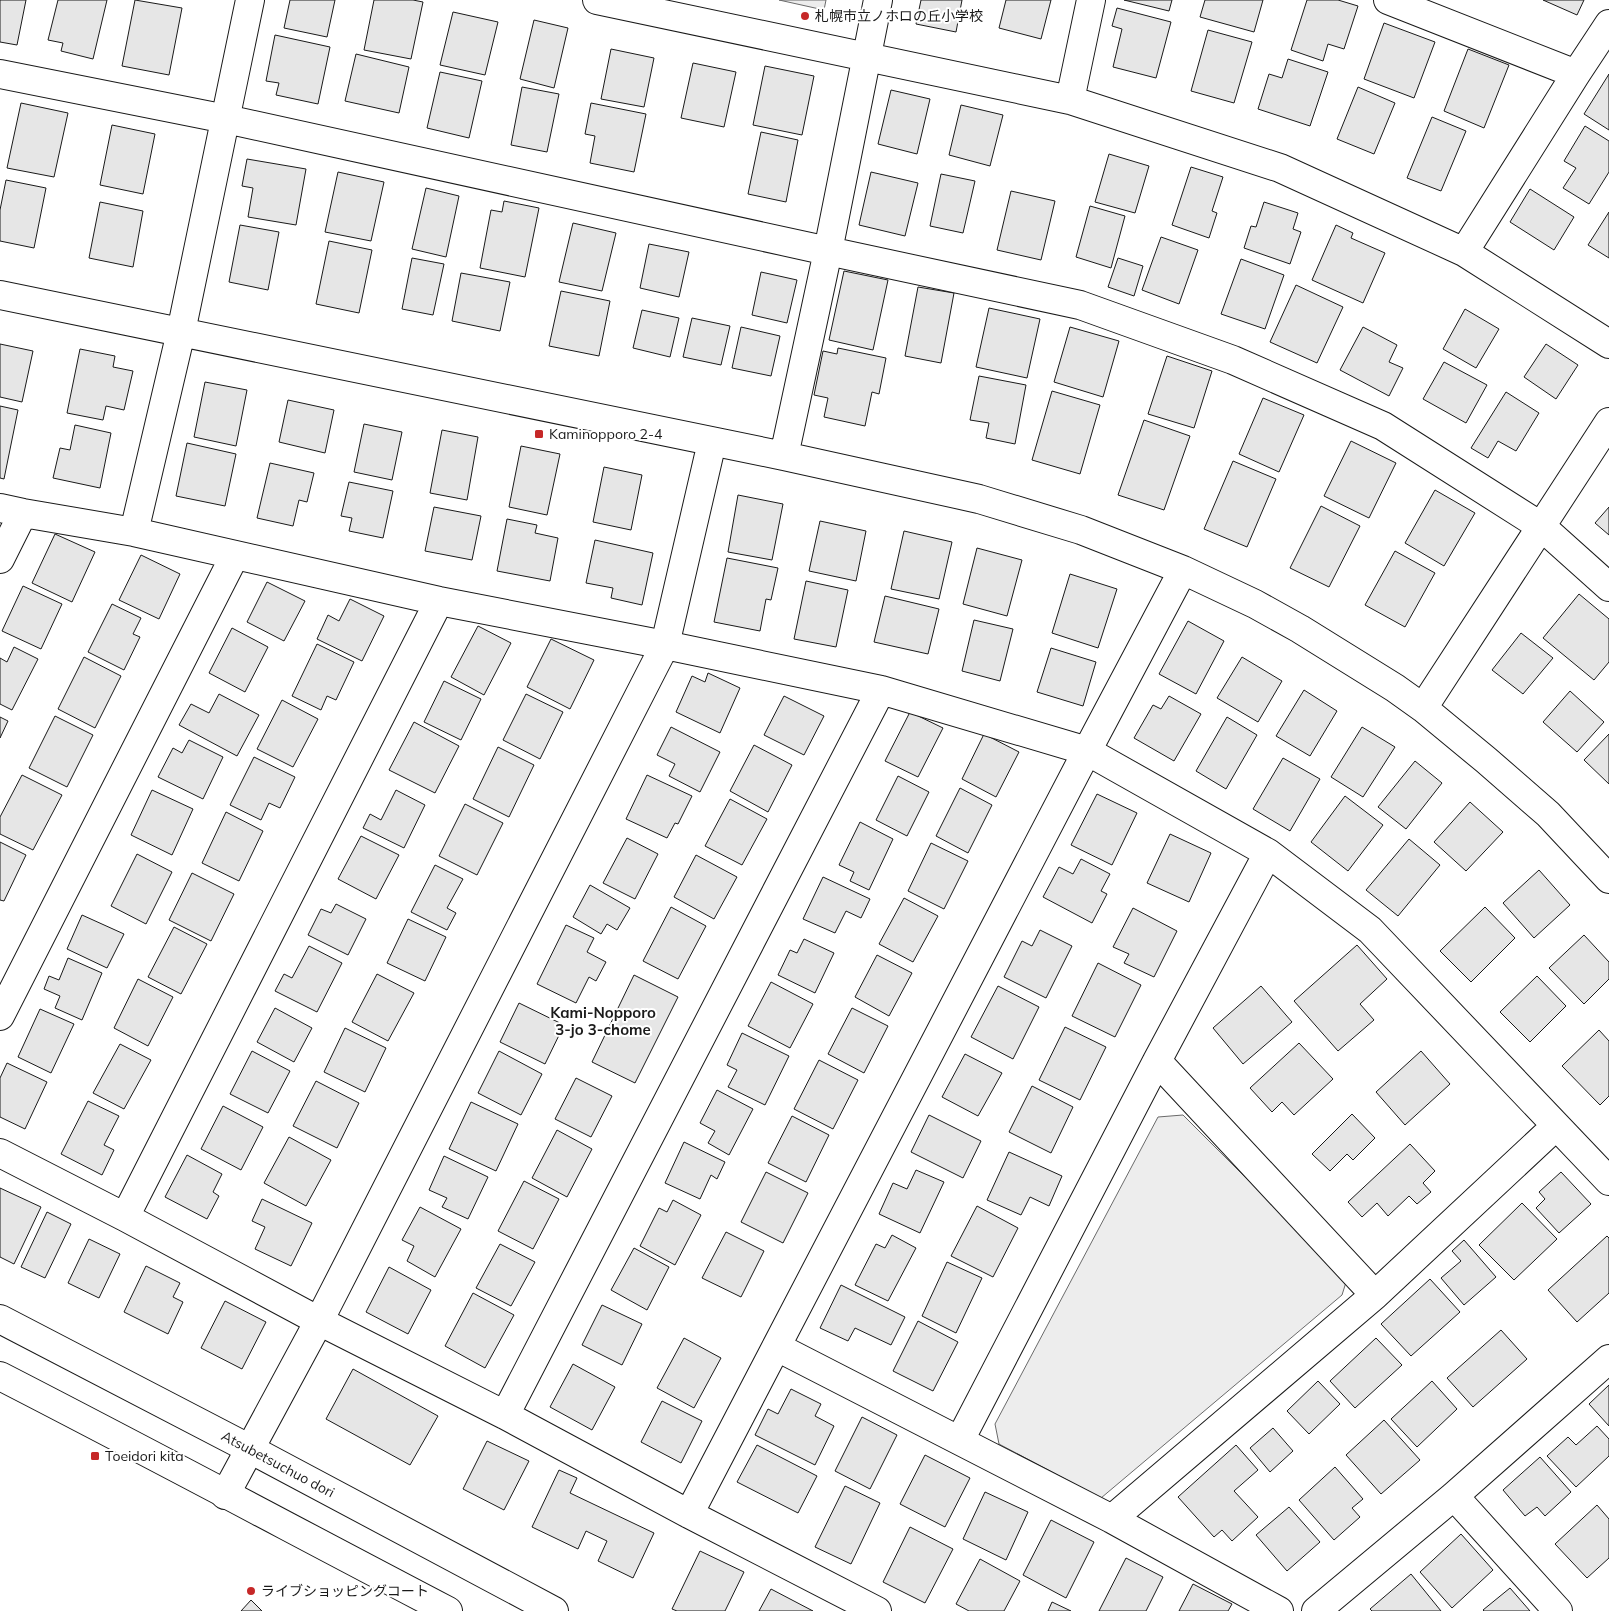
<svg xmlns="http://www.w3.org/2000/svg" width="1609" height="1611" font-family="Mulish,'Noto Sans JP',sans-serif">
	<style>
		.built { fill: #ededed; stroke: #6a6a6a }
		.building { fill: #e6e6e6; stroke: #1a1a1a }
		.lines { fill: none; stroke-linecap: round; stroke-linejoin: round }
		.minor-casing { stroke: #1a1a1a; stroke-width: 30 }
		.major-casing { stroke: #1a1a1a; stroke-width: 30 }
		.minor { stroke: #fff; stroke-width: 28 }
		.major { stroke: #fff; stroke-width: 28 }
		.poi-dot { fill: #c62828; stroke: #fff; stroke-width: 2 }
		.labels { text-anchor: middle; stroke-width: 4; stroke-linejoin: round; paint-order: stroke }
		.poi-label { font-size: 14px; fill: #1a1a1a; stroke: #fff; text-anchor: start }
		.street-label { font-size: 14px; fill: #1a1a1a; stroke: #fff }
		.neighbourhood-label { font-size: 15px; font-weight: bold; fill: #1a1a1a; stroke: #fff }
	</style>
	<rect width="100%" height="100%" fill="#fff"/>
	<path class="built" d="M779,0h47l-2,10z
		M1183,1115l164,164 -5,16 -241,203 -102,-54 -4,-20 163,-307z"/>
	<path class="building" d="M0,0h26l-9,45 -17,-3z
		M58,0h49l-14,59 -32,-8 2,-8 -15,-3z
		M135,0l47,8 -13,67 -47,-9z
		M290,0h45l-8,37 -43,-9z
		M374,0h39l10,2 -12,57 -47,-9z
		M921,0h41l-6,32 -40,-8z
		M1006,0h45l-10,39 -42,-11z
		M1124,0h48l-3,11z
		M1205,0h58l-9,32 -54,-15z
		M1307,0h31l20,6 -14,43 -16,-5 -5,17 -32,-11z
		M1543,0h41l-7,15z
		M1117,8l54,14 -15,56 -43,-11 9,-38 -10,-3z
		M453,12l45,10 -13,53 -45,-10z
		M534,20l34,8 -14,60 -34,-9z
		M1384,23l51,19 -21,56 -50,-19z
		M1208,30l44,12 -18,61 -43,-12z
		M275,35l55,12 -12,57 -42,-9 3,-12 -13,-2z
		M611,49l43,9 -10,49 -43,-8z
		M1468,49l41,16 -25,63 -40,-17z
		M356,54l53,13 -10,46 -54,-12z
		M1288,59l40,13 -18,54 -52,-17 11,-35 13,4z
		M693,63l43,9 -12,55 -43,-9z
		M765,66l49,10 -12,59 -49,-10z
		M440,72l42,9 -13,57 -42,-10z
		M1609,74v56l-25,-16z
		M522,87l37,7 -12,58 -36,-7z
		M1358,87l37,16 -21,51 -37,-15z
		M891,90l39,9 -13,55 -39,-10z
		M21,103l47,10 -14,64 -47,-9z
		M591,103l55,11 -12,58 -44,-9 5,-27 -10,-2z
		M961,105l42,10 -13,51 -41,-11z
		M1432,117l34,14 -25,60 -34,-13z
		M112,125l43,9 -12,60 -43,-9z
		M1585,126l24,15v31l-20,32 -26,-16 13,-20 -12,-7z
		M761,132l37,8 -12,62 -38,-8z
		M1109,154l40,12 -14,47 -40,-11z
		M247,159l59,10 -10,56 -48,-8 5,-29 -11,-2z
		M1191,167l32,10 -11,34 5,2 -8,25 -37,-13z
		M338,172l46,10 -13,59 -46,-9z
		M871,172l47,11 -13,53 -46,-11z
		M941,174l34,7 -12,52 -33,-7z
		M6,180l40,8 -12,60 -34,-7v-31z
		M426,188l33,8 -13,61 -34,-8z
		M1530,189l44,28 -20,33 -44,-28z
		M1011,191l44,10 -14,59 -44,-10z
		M504,201l35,7 -14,69 -45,-9 11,-58 11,2z
		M100,202l43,9 -10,56 -44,-9z
		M1264,202l34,11 -5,16 8,3 -11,32 -46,-16 7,-22 5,1z
		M1090,206l35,10 -14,52 -35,-11z
		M1609,212v46l-21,-13z
		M573,223l43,10 -14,58 -43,-9z
		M240,225l39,7 -11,58 -39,-8z
		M1336,225l17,8 -2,5 34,15 -22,50 -51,-23z
		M1161,237l37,13 -19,54 -37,-14z
		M329,241l43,9 -13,63 -43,-9z
		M649,244l40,8 -10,45 -39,-9z
		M412,258l32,6 -11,51 -31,-6z
		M1118,258l25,8 -9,30 -26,-9z
		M1241,259l43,16 -19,54 -44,-15z
		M844,271l44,9 -15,70 -44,-10z
		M761,272l36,8 -10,43 -35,-8z
		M461,273l49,9 -10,49 -48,-10z
		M1296,285l47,22 -26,56 -47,-21z
		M918,287l36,6 -13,70 -36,-7z
		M561,291l49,10 -11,55 -50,-10z
		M989,308l51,11 -13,59 -51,-11z
		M1465,309l34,20 -23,39 -33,-19z
		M642,310l37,8 -9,39 -37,-9z
		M692,318l38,8 -9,39 -38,-8z
		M741,327l39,9 -9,40 -39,-8z
		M1070,327l49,14 -16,56 -49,-15z
		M1363,327l34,18 -8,17 14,6 -14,28 -49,-26z
		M0,344l33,7 -11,51 -22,-5z
		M1546,344l32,21 -22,34 -32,-22z
		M838,348l48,10 -7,36 -7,-2 -7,34 -41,-9 4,-19 -14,-3 9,-44 14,3z
		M80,349l35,7 -2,11 20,4 -9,39 -18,-4 -3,14 -36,-7z
		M1167,356l45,15 -18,57 -46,-14z
		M1444,362l43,23 -21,38 -43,-24z
		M979,376l47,9 -11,59 -29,-6 3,-15 -19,-3z
		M205,382l42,8 -11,56 -42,-9z
		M1052,391l48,14 -20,69 -48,-14z
		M1506,392l33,21 -23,38 -18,-10 -10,17 -17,-10z
		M1263,398l41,17 -25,57 -40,-18z
		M288,400l46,10 -9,43 -46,-11z
		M0,406l18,4 -14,69 -4,-1z
		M1144,420l46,16 -26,74 -46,-15z
		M364,424l38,8 -10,48 -38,-8z
		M75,425l36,8 -11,55 -47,-10 7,-30 10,2z
		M442,430l36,7 -11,63 -37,-7z
		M1351,441l45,22 -27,55 -45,-22z
		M187,443l49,11 -11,52 -49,-10z
		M521,446l39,8 -13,61 -38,-8z
		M1233,461l43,18 -29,68 -43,-18z
		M270,463l44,10 -7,29 -8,-2 -6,26 -36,-8z
		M604,467l38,8 -11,55 -38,-8z
		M349,482l44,9 -10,47 -34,-7 3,-13 -11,-2z
		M1435,490l40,23 -31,53 -39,-23z
		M738,495l45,9 -11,56 -44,-8z
		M1321,506l39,20 -31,61 -39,-19z
		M434,507l47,9 -9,44 -47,-9z
		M1609,507v28l-14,-12z
		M507,519l30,6 -2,8 23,5 -8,43 -53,-10z
		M820,521l46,10 -10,50 -47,-10z
		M904,531l48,11 -13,57 -48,-10z
		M55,534l40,18 -23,50 -40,-19z
		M595,540l58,13 -11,52 -31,-7 2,-10 -27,-5z
		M977,548l45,12 -15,56 -44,-12z
		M1395,551l40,22 -30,54 -40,-22z
		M141,555l39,19 -21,45 -40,-19z
		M727,558l51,10 -7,32 -5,-1 -6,32 -46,-9z
		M1070,574l47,15 -19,59 -46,-15z
		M806,581l42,9 -12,57 -42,-8z
		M267,582l38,19 -21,40 -37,-19z
		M23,586l39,18 -21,45 -39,-18z
		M1579,594l30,25v43l-15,18 -51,-42z
		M885,596l54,13 -11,45 -54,-12z
		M350,599l34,17 -22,45 -45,-22 11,-24 11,6z
		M112,604l29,14 -8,16 7,3 -16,33 -36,-18z
		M974,620l39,9 -13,52 -38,-10z
		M1188,621l36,20 -28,53 -37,-20z
		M478,626l33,17 -27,52 -33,-18z
		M232,628l36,19 -23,45 -36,-19z
		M1521,633l32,25 -30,36 -31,-24z
		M551,639l43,21 -24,49 -43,-22z
		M317,644l37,18 -18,38 -9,-4 -6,14 -29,-14z
		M14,647l24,12 -26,51 -12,-6v-46l7,4z
		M1051,648l45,14 -13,44 -46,-14z
		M84,657l37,19 -26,52 -37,-19z
		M1242,657l40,24 -24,41 -41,-24z
		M708,673l32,15 -20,45 -44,-21 16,-36 13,6z
		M444,681l37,18 -20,41 -37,-18z
		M1304,690l33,21 -27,45 -34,-20z
		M1570,691l34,31 -27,30 -34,-30z
		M219,694l40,21 -22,41 -58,-31 12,-21 18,9z
		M526,694l37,18 -23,47 -37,-19z
		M784,696l40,20 -20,39 -40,-20z
		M1169,696l32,18 -27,47 -40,-23 19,-33 8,4z
		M282,700l36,19 -25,48 -36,-18z
		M910,712l33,16 -25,49 -33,-16z
		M55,716l38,19 -26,52 -38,-19z
		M0,717l8,4 -8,17z
		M1227,717l30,18 -31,54 -30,-18z
		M414,722l45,24 -24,47 -46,-23z
		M671,727l49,25 -20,40 -31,-16 6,-12 -18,-9z
		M1362,727l33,20 -32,50 -32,-20z
		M984,734l35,18 -23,45 -34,-18z
		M1609,734v50l-25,-24z
		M189,740l34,17 -20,42 -45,-22 15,-29 9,5z
		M754,745l38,20 -24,47 -38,-21z
		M498,747l36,18 -25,52 -36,-18z
		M254,757l41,20 -15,31 -11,-5 -8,17 -31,-15z
		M1283,758l37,21 -30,52 -37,-22z
		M1415,761l27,22 -36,46 -28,-22z
		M22,775l40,20 -29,55 -33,-16v-17z
		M647,775l45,21 -14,28 -3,-1 -8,15 -41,-19z
		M898,776l31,16 -22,44 -31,-16z
		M960,788l32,17 -24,48 -32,-17z
		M152,790l41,19 -21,46 -41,-20z
		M396,790l29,15 -21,43 -41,-20 7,-14 11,6z
		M1097,794l40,19 -25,52 -41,-20z
		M1345,796l38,29 -35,46 -37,-29z
		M730,799l37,20 -25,46 -37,-19z
		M1470,802l33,30 -37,39 -32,-29z
		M465,804l38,19 -26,52 -38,-19z
		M226,812l37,19 -24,50 -37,-18z
		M860,822l33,17 -24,51 -19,-9 4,-9 -15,-7z
		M1170,834l41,19 -22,49 -42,-19z
		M361,836l38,19 -23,44 -38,-20z
		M627,838l31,16 -23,45 -32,-16z
		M1409,839l31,26 -42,51 -32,-26z
		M0,842l26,13 -22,46 -4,-1z
		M931,843l37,18 -24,48 -36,-18z
		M137,854l35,18 -26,52 -35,-18z
		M696,855l41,22 -23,42 -40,-22z
		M1081,859l29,15 -9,17 6,3 -15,29 -49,-26 16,-30 14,7z
		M435,865l28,14 -16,29 9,5 -9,17 -36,-18z
		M1539,870l31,35 -36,33 -31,-35z
		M192,873l42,21 -23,47 -42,-21z
		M823,877l47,22 -9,19 -15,-7 -11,22 -32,-14z
		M590,885l40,23 -13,22 -10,-6 -6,10 -28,-17z
		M904,898l34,18 -25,46 -34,-18z
		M336,904l30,15 -18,36 -40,-20 13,-26 10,4z
		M671,907l35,19 -28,53 -35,-18z
		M1485,907l30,31 -44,44 -31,-31z
		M1133,908l44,23 -23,46 -30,-14 5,-9 -16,-7z
		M82,915l42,19 -17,34 -40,-19z
		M408,919l38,18 -21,44 -38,-18z
		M566,925l28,13 -7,14 19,10 -10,19 -7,-4 -13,26 -39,-19z
		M174,927l33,17 -26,50 -33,-17z
		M1040,930l32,16 -26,52 -42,-21 18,-36 10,5z
		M1584,935l25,27v17l-25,25 -35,-36z
		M804,939l30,14 -19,40 -37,-18 12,-25 7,3z
		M1357,945l30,34 -27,25 14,16 -36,31 -44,-50z
		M309,946l33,17 -25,49 -42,-21 9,-17 8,4z
		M877,955l35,18 -23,43 -34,-19z
		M68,958l34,15 -20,47 -27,-12 5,-12 -16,-7 5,-13 10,4z
		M1098,963l43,22 -26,52 -43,-21z
		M377,974l37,19 -26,48 -36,-19z
		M634,975l44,22 -43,86 -43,-21z
		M1537,976l29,30 -36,36 -30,-30z
		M138,979l35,18 -25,49 -34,-18z
		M771,982l42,22 -23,44 -42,-22z
		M998,986l41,21 -26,52 -42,-22z
		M1261,986l31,36 -49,42 -30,-36z
		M519,1003l45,22 -19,39 -45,-22z
		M275,1008l37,20 -18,34 -37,-20z
		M852,1008l36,18 -24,47 -36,-19z
		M40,1009l34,15 -23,49 -33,-16z
		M1065,1027l41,20 -26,53 -41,-20z
		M345,1028l41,20 -21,44 -41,-20z
		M1599,1030l10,11v55l-9,9 -38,-39z
		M742,1033l47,23 -24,49 -37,-18 9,-17 -10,-5z
		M1299,1043l34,36 -39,36 -12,-13 -10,10 -22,-24z
		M120,1044l31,16 -27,49 -31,-16z
		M252,1051l38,20 -22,42 -38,-19z
		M499,1051l43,23 -21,41 -43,-22z
		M1421,1051l29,33 -45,41 -29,-33z
		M965,1054l37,19 -24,43 -36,-19z
		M819,1060l39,20 -25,49 -39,-20z
		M7,1063l40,19 -22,47 -25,-12v-39z
		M576,1078l36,18 -21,41 -36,-18z
		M316,1081l43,22 -22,45 -44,-22z
		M1032,1086l41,21 -22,46 -42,-21z
		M717,1090l36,19 -24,46 -21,-12 7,-12 -15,-8z
		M88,1101l31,15 -15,29 10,5 -12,25 -41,-21z
		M471,1102l47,22 -22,47 -47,-22z
		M223,1106l40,21 -22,43 -40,-21z
		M1352,1114l23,24 -22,22 -6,-6 -17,17 -18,-17z
		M929,1115l52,26 -18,37 -52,-26z
		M792,1116l37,19 -23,47 -38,-19z
		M557,1130l35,19 -25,48 -35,-19z
		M289,1137l42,23 -25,46 -42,-23z
		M684,1142l41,20 -8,17 -6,-4 -11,24 -35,-16z
		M1410,1144l25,27 -12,12 8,9 -14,12 -8,-8 -21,20 -11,-13 -15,14 -14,-15z
		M1009,1152l53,24 -13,30 -19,-9 -9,18 -34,-15z
		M187,1155l35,19 -9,18 6,4 -12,23 -42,-22z
		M444,1156l44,21 -20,42 -26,-12 5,-9 -18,-8z
		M916,1170l28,12 -24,51 -41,-19 14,-31 14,6z
		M766,1172l42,21 -25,50 -42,-21z
		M1561,1172l30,32 -32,29 -23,-25 9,-9 -6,-7z
		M524,1181l35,18 -26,50 -35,-18z
		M0,1188l41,19 -27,57 -14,-7z
		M262,1199l50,24 -21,43 -36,-17 10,-22 -13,-6z
		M673,1200l28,15 -26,50 -35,-19 19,-38 8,4z
		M1522,1203l35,36 -43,41 -35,-35z
		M977,1206l41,22 -25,49 -42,-21z
		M420,1207l41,22 -26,48 -28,-16 7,-15 -12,-6z
		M47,1212l24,12 -26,54 -24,-11z
		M726,1232l38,19 -23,46 -39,-19z
		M892,1235l24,13 -28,53 -33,-16 21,-41 9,4z
		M1607,1236l2,2v55l-32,29 -29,-32z
		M89,1239l31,15 -21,44 -31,-15z
		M1464,1240l32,37 -32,28 -23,-27 20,-17 -9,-10z
		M500,1244l35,18 -24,44 -35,-18z
		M634,1248l35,19 -22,43 -36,-20z
		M947,1262l35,16 -26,55 -34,-17z
		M146,1266l34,17 -7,14 10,5 -15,32 -44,-22z
		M389,1267l42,23 -23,44 -42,-22z
		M1430,1279l30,33 -49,44 -30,-32z
		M841,1285l64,32 -14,28 -36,-17 -7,13 -28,-13z
		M473,1293l41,22 -29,53 -40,-22z
		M225,1301l41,21 -24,47 -41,-21z
		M602,1305l40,19 -20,41 -40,-20z
		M918,1321l40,21 -25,49 -40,-20z
		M1501,1330l26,29 -54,48 -26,-29z
		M684,1338l37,20 -27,50 -37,-20z
		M1376,1338l26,27 -47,43 -25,-27z
		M573,1364l42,23 -23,43 -42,-23z
		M353,1369l85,47 -28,49 -84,-46z
		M1318,1381l22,23 -31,30 -22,-23z
		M1432,1381l25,28 -40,38 -26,-28z
		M1609,1385v41l-20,-22z
		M791,1389l30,15 -6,12 19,10 -19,39 -60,-30 13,-26 10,5z
		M662,1401l40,20 -21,42 -40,-21z
		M862,1417l35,18 -27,54 -35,-18z
		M1384,1420l36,40 -39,34 -35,-39z
		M1597,1426l12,13v17l-33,31 -29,-31 21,-19 8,8z
		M1273,1428l20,23 -23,21 -20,-24z
		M487,1441l42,20 -25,49 -41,-21z
		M757,1445l60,31 -19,37 -61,-31z
		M1236,1445l22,25 -24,21 24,26 -26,24 -10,-11 -8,7 -36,-40z
		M925,1455l45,23 -25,49 -45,-23z
		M1540,1457l31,35 -26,24 -8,-9 -12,9 -22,-26z
		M1335,1467l28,32 -11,9 8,9 -26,23 -35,-40z
		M559,1470l18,8 -7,15 84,40 -21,45 -35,-17 9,-20 -21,-10 -8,18 -46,-22z
		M845,1486l35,17 -29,61 -36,-17z
		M985,1492l43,20 -22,48 -43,-21z
		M1597,1505l12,14v39l-22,20 -32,-34z
		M1289,1507l31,35 -33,29 -31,-36z
		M1051,1520l43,22 -28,56 -43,-23z
		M910,1527l43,22 -28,54 -42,-21z
		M1461,1534l32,36 -41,38 -32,-36z
		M700,1551l44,21 -19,39h-48l-5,-2z
		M1126,1558l37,19 -17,34h-47z
		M980,1559l40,22 -16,30h-35l-13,-7z
		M1411,1574l30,37h-69l-2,-2z
		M1193,1584l39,20 -4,7h-49z
		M1510,1588l20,23h-46l-1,-1z
		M771,1589l42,22h-54z
		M251,1600l11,11h-21z
		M1052,1602l19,9h-23z"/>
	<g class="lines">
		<defs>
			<path id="minor" d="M597,0l473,100 210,68 184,84 145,92
				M1388,0l188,74
				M0,74l226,45 602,132 252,54 153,55 150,66 159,101 67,60
				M1070,100l21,-100
				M1464,252l112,-178 33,-50
				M0,295l784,161 195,43 102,31 102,40 72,34 45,25 95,59 28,20 63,52 62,54 61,65
				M784,456l44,-205 50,-251
				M0,508l23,5 111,19 305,69 226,44 216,45 206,61 181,102 102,77 239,251
				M134,532l47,-200 69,-332
				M0,559l23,-46
				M1423,708l186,-286
				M0,1016l235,-461
				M1157,1061l218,234
				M0,1153l125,64 194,104 186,94 184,99 188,97
				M125,1217l314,-616
				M777,1347l335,172 167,92
				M505,1415l376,-725
				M960,1440l197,-379 111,-208
				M225,1495l94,-174 346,-676 47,-203
				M1454,1496l104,115
				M689,1514l398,-763 96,-181
				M1112,1519l263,-224 181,-169
				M1316,1611l138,-115 155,-137"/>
			<path id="major" d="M0,1319l250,130 304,162
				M0,1376c150,77 299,157 448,235"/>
		</defs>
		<use href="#minor" class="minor-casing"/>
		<use href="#major" class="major-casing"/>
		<use href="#minor" class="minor"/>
		<use href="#major" class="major"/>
	</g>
	<g class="poi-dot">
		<circle cx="805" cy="16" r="5"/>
		<rect x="534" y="429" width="10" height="10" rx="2.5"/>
		<rect x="90" y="1451" width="10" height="10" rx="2.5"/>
		<circle cx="251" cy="1591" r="5"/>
	</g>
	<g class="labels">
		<g class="poi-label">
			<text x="815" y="21">札幌市立ノホロの丘小学校</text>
			<text x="549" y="439">Kaminopporo 2-4</text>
			<text x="105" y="1461">Toeidori kita</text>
			<text x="261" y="1596">ライブショッピングコート</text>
		</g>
		<g class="street-label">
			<text transform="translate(278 1464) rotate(28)" y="5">Atsubetsuchuo dori</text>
		</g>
		<g class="neighbourhood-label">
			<text x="603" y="1018">Kami-Nopporo<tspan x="603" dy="17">3-jo 3-chome</tspan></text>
		</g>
	</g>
</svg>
